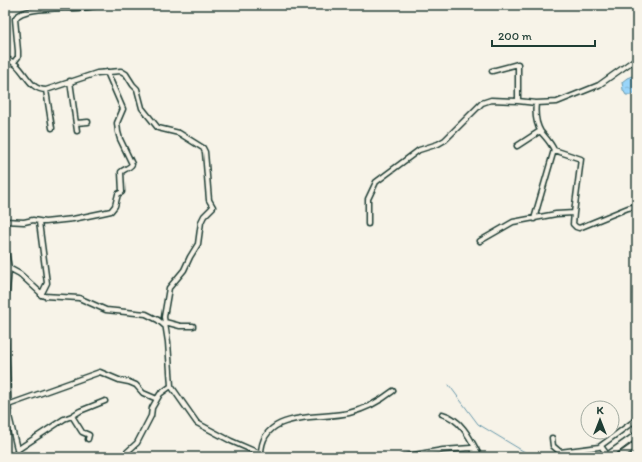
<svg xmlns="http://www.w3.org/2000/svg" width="642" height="462" font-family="Itim,sans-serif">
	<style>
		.water { fill: url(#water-ripples); stroke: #6898ab }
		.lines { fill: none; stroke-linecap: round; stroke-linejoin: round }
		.stream { stroke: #6898ab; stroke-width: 1 }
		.minor-casing { stroke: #1f3d34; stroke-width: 7 }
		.highway-casing { stroke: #1f3d34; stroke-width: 9 }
		.minor { stroke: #f7f3e8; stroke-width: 4 }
		.highway { stroke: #f7f3e8; stroke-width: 6 }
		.tram { stroke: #1f3d34; stroke-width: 1 }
	</style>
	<defs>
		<pattern id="water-ripples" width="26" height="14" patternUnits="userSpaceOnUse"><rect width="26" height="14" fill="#99d5fa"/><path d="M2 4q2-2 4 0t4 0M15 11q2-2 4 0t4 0" fill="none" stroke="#83b8d7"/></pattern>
	</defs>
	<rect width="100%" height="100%" fill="#f7f3e8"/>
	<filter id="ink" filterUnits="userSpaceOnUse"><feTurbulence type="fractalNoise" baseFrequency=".025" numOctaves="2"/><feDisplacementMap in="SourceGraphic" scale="8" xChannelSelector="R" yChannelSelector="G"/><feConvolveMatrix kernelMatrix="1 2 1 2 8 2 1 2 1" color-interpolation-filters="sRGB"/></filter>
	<g filter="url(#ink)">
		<path class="water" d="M632,76l5,1v13l-4,5h-7l-3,-5 -1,-8 5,-4z"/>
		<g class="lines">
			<path class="stream" d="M449,385l29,39 55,33"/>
			<defs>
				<path id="minor" d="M5,59c20,4 21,31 41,31l51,-17 24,-2 5,3 7,11 4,4 5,19 16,20 21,5 24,15 2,4 4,48 4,7 -9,9 -3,6 -3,22 -8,13 -6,13 -15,18 -5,29 4,25 3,44 26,37 34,18 30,13
					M14,62l4,-5v-6l-3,-32c8,-16 67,-7 83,-14
					M492,71l26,-7v37
					M70,81l7,50
					M46,90l6,38
					M76,123l12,-1
					M517,146l23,-15
					M574,213l-1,11 3,3 3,1 49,-20 9,-2
					M534,219l20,-69c-3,-7 -8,-12 -13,-18 -5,-8 -6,-20 -5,-29
					M5,221l19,1 9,-2 12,2 28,-3 29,-6 9,-2 4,-5 3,-12 4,-2 -1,-20c3,-3 9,-4 11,-8l-12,-25 -2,-7 -1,-9 6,-14 -16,-37
					M39,222l8,61 -6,12
					M368,224v-25l8,-17 43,-32 19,-6 7,-4 37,-37 9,-3 27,1 18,2 21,-1 42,-17 38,-27
					M480,241l33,-19 43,-8 18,-1 7,-54 -27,-9
					M5,246l4,22 -4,45
					M9,268l11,6 24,22 35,2 27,12 40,4 12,6 7,6
					M5,318l4,98 10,41
					M165,322l15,4h13
					M5,406l95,-34 19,8 10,2 7,3 7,8 14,6
					M442,414c20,5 29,26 38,43
					M72,416l10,16 7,3 -1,4
					M552,438l1,8 7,6 39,-5 38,-28
					M601,446l7,10
					M17,450l47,-31 8,-3 8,-5 25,-10
					M130,457l-3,-5 10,-9 14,-27 1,-8 8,-14 11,-8
					M261,457c-2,-48 57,-37 88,-44 17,-4 30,-11 44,-22
					M402,457l41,-7 28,-2 5,1
					M474,457v-8"/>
				<path id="highway" d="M606,457l31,-22
					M633,457l4,-3"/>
			</defs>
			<use href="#minor" class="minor-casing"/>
			<use href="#highway" class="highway-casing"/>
			<use href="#minor" class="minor"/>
			<use href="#highway" class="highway"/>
			<path class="tram" d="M612,457l25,-19
				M624,457l13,-9"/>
		</g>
	</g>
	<rect width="642" height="462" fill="none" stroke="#f7f3e8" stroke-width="20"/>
	<rect x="10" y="10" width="622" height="442" fill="none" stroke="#1f3d34" stroke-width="1.5" filter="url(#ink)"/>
	<g transform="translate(600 420)"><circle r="19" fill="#f7f3e8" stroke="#a1aaa0"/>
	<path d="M0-3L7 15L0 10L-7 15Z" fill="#1f3d34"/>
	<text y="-6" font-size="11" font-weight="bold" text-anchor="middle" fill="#1f3d34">K</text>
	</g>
	<path d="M492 40v6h103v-6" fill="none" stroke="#1f3d34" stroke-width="2"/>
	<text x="498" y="40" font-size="12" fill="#1f3d34" stroke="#f7f3e8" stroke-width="3" paint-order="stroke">200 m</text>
</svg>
